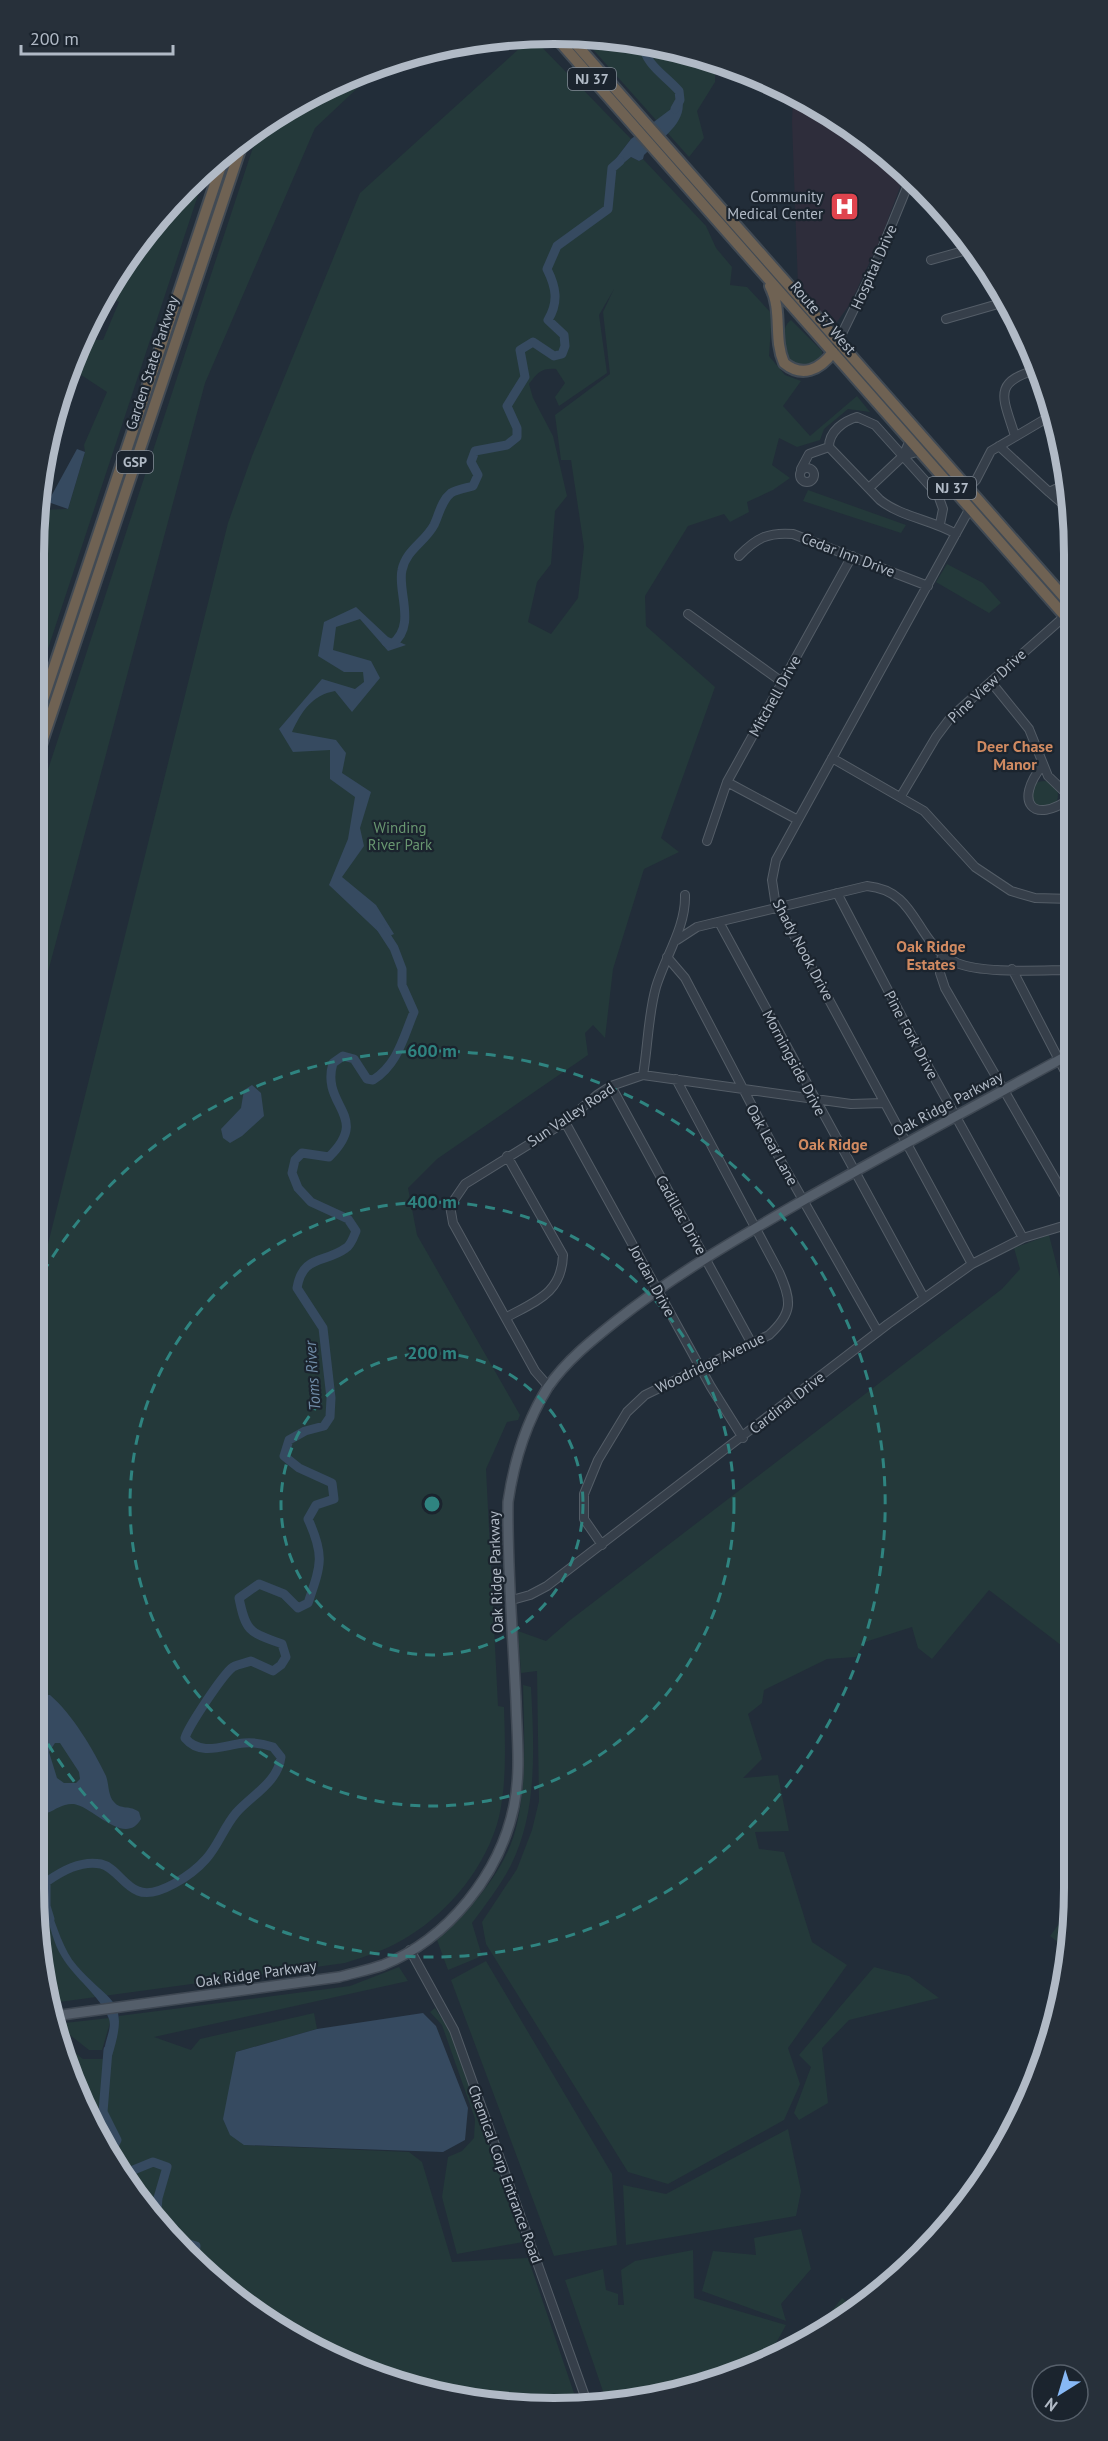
<svg xmlns="http://www.w3.org/2000/svg" width="1108" height="2441" font-family="'PT Sans',sans-serif">
	<style>
		.medical { fill: #2e2d3b }
		.green { fill: #24393a; fill-rule: evenodd }
		.water { fill: #364a60; fill-rule: evenodd }
		.lines { fill: none; stroke-linecap: round; stroke-linejoin: round }
		.river { stroke: #364a60; stroke-width: 9 }
		.minor-casing { stroke: #545d67; stroke-width: 10 }
		.major-casing { stroke: #3f4853; stroke-width: 12 }
		.highway-casing { stroke: #414a54; stroke-width: 14 }
		.minor { stroke: #363f4a; stroke-width: 8 }
		.major { stroke: #545e6a; stroke-width: 9 }
		.highway { stroke: #6f6253; stroke-width: 10 }
		.ring { fill: none; stroke: #2f8480; stroke-width: 3; stroke-dasharray: 10 8 }
		.labels { text-anchor: middle; stroke-width: 4.5; stroke-linejoin: round; paint-order: stroke }
		.shield { fill: #1b242e; stroke: #848d98; stroke-width: 1.5 }
		.shield-label { font-size: 14px; font-weight: bold; fill: #b1bac6 }
		.poi-label { font-size: 15px; fill: #b1bac6; stroke: #1b242e; text-anchor: end }
		.street-label { font-size: 15px; fill: #b1bac6; stroke: #1b242e }
		.park-label { font-size: 15px; fill: #689670; stroke: #1b242e }
		.neighbourhood-label { font-size: 16px; font-weight: bold; fill: #d08a61; stroke: #1b242e }
		.water-label { font-size: 16px; font-style: italic; fill: #718da9; stroke: #1b242e }
		.rim { fill: none; stroke: #b1bac6; stroke-width: 8 }
		.centre { fill: #2f8480; stroke: #1b242e; stroke-width: 3 }
		.ring-label { font-size: 18px; text-anchor: middle; font-weight: bold; fill: #2f8480; stroke: #1b242e; stroke-width: 4.5; stroke-linejoin: round; paint-order: stroke }
	</style>
	<rect width="100%" height="100%" fill="#222d39"/>
	<path class="medical" d="M793,96l78,44 34,34 -24,64 -31,66 -16,22 -36,-40 -6,-164z"/>
	<path class="green" d="M581,36l74,7 60,18v21l-18,29 7,27 -15,19z
		M532,37l99,102 -20,26 3,5 17,-13 8,4 4,-2 63,67 10,22 16,19 -2,18 17,2 25,27 -3,42 16,19 16,6 -18,25 27,30 47,-40 13,16 -22,-3 -24,20 -4,11 -23,7 -18,-9 -7,27 18,13 -17,12 -26,12 2,10 -19,10 -6,-8 -36,12 -43,70 1,30 69,61 -54,151 18,14 -35,17 -31,100 -8,69 -12,-13 -8,8 3,22 -151,104 -29,29 9,47 103,180 -2,5 -11,2 -21,47 12,237 6,1c1,35 3,75 -5,110 -12,48 -49,94 -90,119 -20,13 -42,20 -64,27l-293,40 -19,-116v-63l4,-4 -4,-6v-510l195,-781 24,-67 108,-263zM614,289l-11,23 7,62 -55,41 6,45h10l13,87 -6,51 -27,36 -23,-12 9,-40 14,-18 4,-53 12,-15 -14,-60 -20,-38 -4,-14c9,-12 13,-16 27,-15l9,14 -10,14 4,9 48,-33 -8,-58z
		M383,64l-68,64 -110,255 -172,645v-213l228,-692 93,-50z
		M207,168l-174,526v-140l6,-44 29,-1 17,-57 -1,-7 23,-53 -38,-25 12,-28 22,1 16,-38 -14,-7c23,-45 63,-97 102,-127z
		M791,320l31,31v6l-12,8 -17,-1c-10,-9 -14,-36 -2,-44z
		M808,490l98,35 -5,8 -98,-32z
		M947,564l36,19 18,20 -12,10 -53,-31z
		M1030 795a14 14 0 1 1 28 0a14 14 0 1 1-28 0Z
		M1049,1235l11,43 13,-2 1,379 -85,-65 -57,69 -14,-11 -6,-21 -47,15 -9,15 -29,2 -63,31 -2,13 -14,11 14,45 -19,19 35,-3 11,56 -34,1 4,17 25,3 28,90 35,23 -59,83 12,36 -16,36 -116,64 -40,-12 -142,-228 -4,-22 35,-53 15,-39 7,-29 -2,-130 -16,2 -3,-42 28,10 23,-20 433,-332 18,-20 -6,-21z
		M523,1685l8,2c3,59 7,124 -20,178 -11,21 -25,39 -39,58l10,33 -34,14 -11,-30c33,-31 70,-70 80,-116 10,-45 7,-93 6,-139z
		M1073,1905l-4,46 -19,-15z
		M486,1961l126,213 5,71 -63,11 -103,-276z
		M399,1967l9,14 -254,56 37,13 9,-11 114,-26 3,16 -81,23 8,93 165,7 13,10 30,100 76,-4 49,144 -124,-4 -159,-60 -132,-108 -59,-83 -42,-92 -3,-15 25,19h28l8,-43 231,-30z
		M874,1967l35,9 30,22 -90,22 -27,28 6,55 -29,17 -5,-7 17,-46 -12,-12z
		M435,2008l15,23 73,211 -66,12 -15,-57 6,-40 14,-6 12,-13 1,-19 -33,-94 -12,-13z
		M109,2018l1,5 -8,27h-13l-33,-26z
		M788,2129l13,62 -5,25 -170,29 -3,-60 43,9z
		M801,2229l10,40 -30,35 5,17 -84,-30 11,-40 43,4 -2,-17z
		M693,2250l1,48 92,27c-12,21 -19,39 -44,42 -14,18 -95,31 -120,36h-15l-42,-123 38,-11 3,21 12,4v11h6l-3,-35 14,-9z
		M842,2298l11,9 -45,34z"/>
	<path class="water" d="M682,99c6,24 -23,41 -38,56l-1,4 -4,2 -8,-4 -17,14 -3,-6 20,-26 40,-30 5,-9z
		M77,449l8,3 -17,57 -20,-7z
		M356,607l32,30 18,8 -18,6 -28,-32 -24,8 -3,23 38,11 9,17 -28,34 -17,-21c-23,4 -34,21 -43,41l44,8 10,13 -4,20 29,19 -11,36 4,18 -22,31 34,28 18,29 -9,4 -56,-53 19,-46 7,-42 -25,-18v-29l-37,2 -14,-23 43,-50 33,10 9,-7 -1,-10h-19l-26,-16 6,-34z
		M252,1085l9,8 3,23 -22,20 -12,7 -7,-5 -2,-9 20,-21 3,-18z
		M46,1695h4c23,20 43,54 56,81 3,8 2,20 8,26 6,8 17,3 25,10l2,7c-16,28 -48,-12 -67,-15 -11,-1 -17,5 -27,9l-11,-4 4,-21 -7,-34v-51zM55,1743h5l19,29 1,7 -4,4h-12l-7,-5 -8,-26z
		M49,1907c8,19 14,43 28,59 34,39 54,31 34,93l-6,1c-4,-16 8,-29 4,-41 -9,-24 -34,-40 -47,-62 -9,-14 -12,-33 -18,-48z
		M423,2013l13,13 32,82 -3,32 -22,12 -199,-7 -14,-10 -7,-16 13,-67 81,-23z"/>
	<g class="lines">
		<path class="river" d="M642,42c4,24 22,32 37,49l1,9 -5,9
			M386,642l6,2c25,-18 5,-53 10,-74 4,-20 23,-28 32,-45 5,-10 7,-24 17,-32 6,-4 15,-5 22,-7l5,-11 -7,-13 4,-11 32,-6 10,-8v-9l-10,-22 18,-29 -5,-27 13,-8 21,14 8,-2 3,-8 -1,-11 -16,-15c11,-18 8,-33 -1,-51l10,-23 51,-37 4,-41 8,-7
			M50,1919l-4,-13v-24c16,-11 35,-22 55,-18 14,3 23,22 37,27 19,8 55,-17 68,-32 12,-13 18,-32 30,-46 16,-18 42,-31 45,-56l-8,-10c-9,-3 -19,-5 -29,-4 -20,2 -43,14 -59,-5 3,-11 38,-64 48,-71 5,-3 13,-4 18,-6l22,10 8,-6 5,-8 -4,-13c-32,-12 -36,-11 -43,-46l20,-14 25,10 14,14 10,-5c13,-38 17,-47 0,-84l8,-14 18,-6 -2,-16 -33,-15 -15,-12 5,-16 16,-9 19,-5 6,-9 1,-19 -8,-70 -26,-40c6,-34 27,-24 49,-40 5,-3 8,-12 10,-17l-8,-12 -37,-17 -13,-14 -6,-15 3,-13 7,-7 27,4c43,-42 -9,-50 4,-94l10,-7 11,3 13,20 6,1c25,-16 30,-42 41,-68l-12,-27v-16l-8,-21 -13,-20
			M108,2050l-5,62 14,28 -8,16
			M119,2170l12,1 22,-9 14,5 -9,31 -2,24
			M173,2239l23,7 -1,11"/>
		<defs>
			<path id="minor" d="M931,260l43,-12
				M946,319l59,-17
				M833,352l41,-84 36,-88
				M1015,436c-12,-39 -24,-54 24,-67
				M910,440l-7,16 17,-5
				M999,446l50,46 21,-10
				M800 475a7 7 0 1 1 14 0a7 7 0 1 1-14 0Z
				M801,469l8,-15 20,-7
				M869,488l34,-32
				M968,488l8,-8 15,-29 61,-36
				M1049,492l22,19
				M970,508l-194,352 -4,20 3,20 197,364
				M940,524l3,-15 -5,-14 -63,-70 -18,-8c-13,4 -28,14 -28,30l51,53c21,17 53,20 76,34
				M739,556c17,-18 29,-24 54,-22l135,52
				M688,614l94,68
				M991,682l38,47 19,47 23,22
				M832,758l92,53 51,56 36,24 24,7 37,1
				M1042,766c-28,35 -10,60 29,32
				M727,782l71,38
				M901,796l35,-59 15,-20 114,-101
				M707,841l20,-59 125,-226
				M837,893l87,166 99,179
				M719,922l205,376
				M677,940l20,-13 170,-41c53,5 46,57 90,77 26,11 85,7 115,7
				M942,954l-2,19 5,15 128,222
				M667,957l18,21 97,185 96,169
				M1012,969l60,116
				M643,1075c5,-29 5,-60 13,-88 9,-30 30,-60 29,-92
				M611,1086l141,258
				M565,1122l146,265 32,51
				M507,1317c29,-16 55,-24 56,-62l-56,-99
				M549,1387l-14,-16 -82,-148 -3,-17 15,-22 100,-62 32,-27 14,-9 32,-11 208,29 33,-1
				M602,1545l-18,-26v-25l14,-34 29,-48 18,-17 124,-60c24,-22 23,-34 10,-63l-103,-193
				M512,1600l18,-5 17,-9 341,-262 84,-60 51,-26 50,-15
				M410,1950l44,80 133,372"/>
			<path id="major" d="M54,2016l285,-39c14,-4 30,-7 44,-12 65,-26 117,-91 131,-159 7,-34 3,-70 2,-104 -3,-67 -9,-134 -8,-200 6,-41 18,-80 40,-115 18,-26 43,-46 68,-66 58,-46 122,-83 186,-120 89,-50 180,-99 270,-148"/>
			<path id="highway" d="M552,33l519,590
				M567,34l504,571
				M770,286c13,25 3,52 14,77 18,15 36,7 49,-11
				M33,730l192,-576
				M33,769l211,-631"/>
		</defs>
		<use href="#minor" class="minor-casing"/>
		<use href="#major" class="major-casing"/>
		<use href="#highway" class="highway-casing"/>
		<use href="#minor" class="minor"/>
		<use href="#major" class="major"/>
		<use href="#highway" class="highway"/>
	</g>
	<g class="ring">
		<circle cx="432" cy="1504" r="151"/>
		<circle cx="432" cy="1504" r="302"/>
		<path d="M34 1288A453 453 0 1 1 34 1720"/>
	</g>
	<defs>
		<symbol id="hospital-square" viewBox="-11 -11 22 22"><rect x="-9" y="-9" width="18" height="18" rx="4" fill="#e0444e" stroke="#1b242e"/><path d="M-5-5h3v3.5h4V-5h3V5h-3V1.5h-4V5h-3Z" fill="#fff"/></symbol>
	</defs>
	<g fill-rule="evenodd">
		<use href="#hospital-square" x="828" y="190" width="33" height="33"/>
	</g>
	<g class="labels">
		<g class="shield">
			<rect x="568" y="68" width="48" height="22" rx="4.5"/>
			<rect x="117" y="451" width="36" height="22" rx="4.5"/>
			<rect x="928" y="477" width="48" height="22" rx="4.5"/>
		</g>
		<g class="shield-label">
			<text x="592" y="84">NJ 37</text>
			<text x="135" y="467">GSP</text>
			<text x="952" y="493">NJ 37</text>
		</g>
		<g class="poi-label">
			<text x="823" y="202">Community<tspan x="823" dy="17">Medical Center</tspan></text>
		</g>
		<g class="street-label">
			<text transform="translate(874 267) rotate(-66)" y="5">Hospital Drive</text>
			<text transform="translate(823 318) rotate(49)" y="5">Route 37 West</text>
			<text transform="translate(152 363) rotate(-72)" y="5">Garden State Parkway</text>
			<text transform="translate(848 555) rotate(21)" y="5">Cedar Inn Drive</text>
			<text transform="translate(987 686) rotate(-43)" y="5">Pine View Drive</text>
			<text transform="translate(775 696) rotate(-61)" y="5">Mitchell Drive</text>
			<text transform="translate(803 950) rotate(62)" y="5">Shady Nook Drive</text>
			<text transform="translate(911 1035) rotate(62)" y="5">Pine Fork Drive</text>
			<text transform="translate(794 1063) rotate(62)" y="5">Morningside Drive</text>
			<text transform="translate(948 1104) rotate(-28)" y="5">Oak Ridge Parkway</text>
			<text transform="translate(571 1115) rotate(-34)" y="5">Sun Valley Road</text>
			<text transform="translate(772 1145) rotate(61)" y="5">Oak Leaf Lane</text>
			<text transform="translate(681 1215) rotate(61)" y="5">Cadillac Drive</text>
			<text transform="translate(652 1281) rotate(61)" y="5">Jordan Drive</text>
			<text transform="translate(710 1363) rotate(-26)" y="5">Woodridge Avenue</text>
			<text transform="translate(787 1403) rotate(-38)" y="5">Cardinal Drive</text>
			<text transform="translate(496 1572) rotate(-92)" y="5">Oak Ridge Parkway</text>
			<text transform="translate(256 1974) rotate(-8)" y="5">Oak Ridge Parkway</text>
			<text transform="translate(505 2174) rotate(70)" y="5">Chemical Corp Entrance Road</text>
		</g>
		<g class="park-label">
			<text x="400" y="833">Winding<tspan x="400" dy="17">River Park</tspan></text>
		</g>
		<g class="neighbourhood-label">
			<text x="1015" y="752">Deer Chase<tspan x="1015" dy="18">Manor</tspan></text>
			<text x="931" y="952">Oak Ridge<tspan x="931" dy="18">Estates</tspan></text>
			<text x="833" y="1150">Oak Ridge</text>
		</g>
		<g class="water-label">
			<text transform="translate(312 1376) rotate(-94)" y="6">Toms River</text>
		</g>
	</g>
	<path d="M0 0H1108V2441H0ZM554 44H554A510 510 0 0 1 1064 554V1888A510 510 0 0 1 554 2398H554A510 510 0 0 1 44 1888V554A510 510 0 0 1 554 44Z" fill="#27303a" fill-rule="evenodd"/>
	<path class="rim" d="M554 44H554A510 510 0 0 1 1064 554V1888A510 510 0 0 1 554 2398H554A510 510 0 0 1 44 1888V554A510 510 0 0 1 554 44Z"/>
	<circle cx="432" cy="1504" r="9" class="centre"/>
	<g class="ring-label">
		<text x="432" y="1057">600 m</text>
		<text x="432" y="1208">400 m</text>
		<text x="432" y="1359">200 m</text>
	</g>
	<g transform="translate(1060 2393) rotate(217)"><circle r="28" fill="#1b242e" stroke="#57606b" stroke-width="1.5"/>
	<path d="M0-4.5L10 22L0 15L-10 22Z" fill="#87b8f5"/>
	<text y="-9" font-size="16" font-weight="bold" text-anchor="middle" fill="#b1bac6">N</text>
	</g>
	<path d="M21 45v9h152v-9" fill="none" stroke="#b1bac6" stroke-width="3"/>
	<text x="30" y="45" font-size="18" fill="#b1bac6" stroke="#1b242e" stroke-width="4.5" paint-order="stroke">200 m</text>
</svg>
